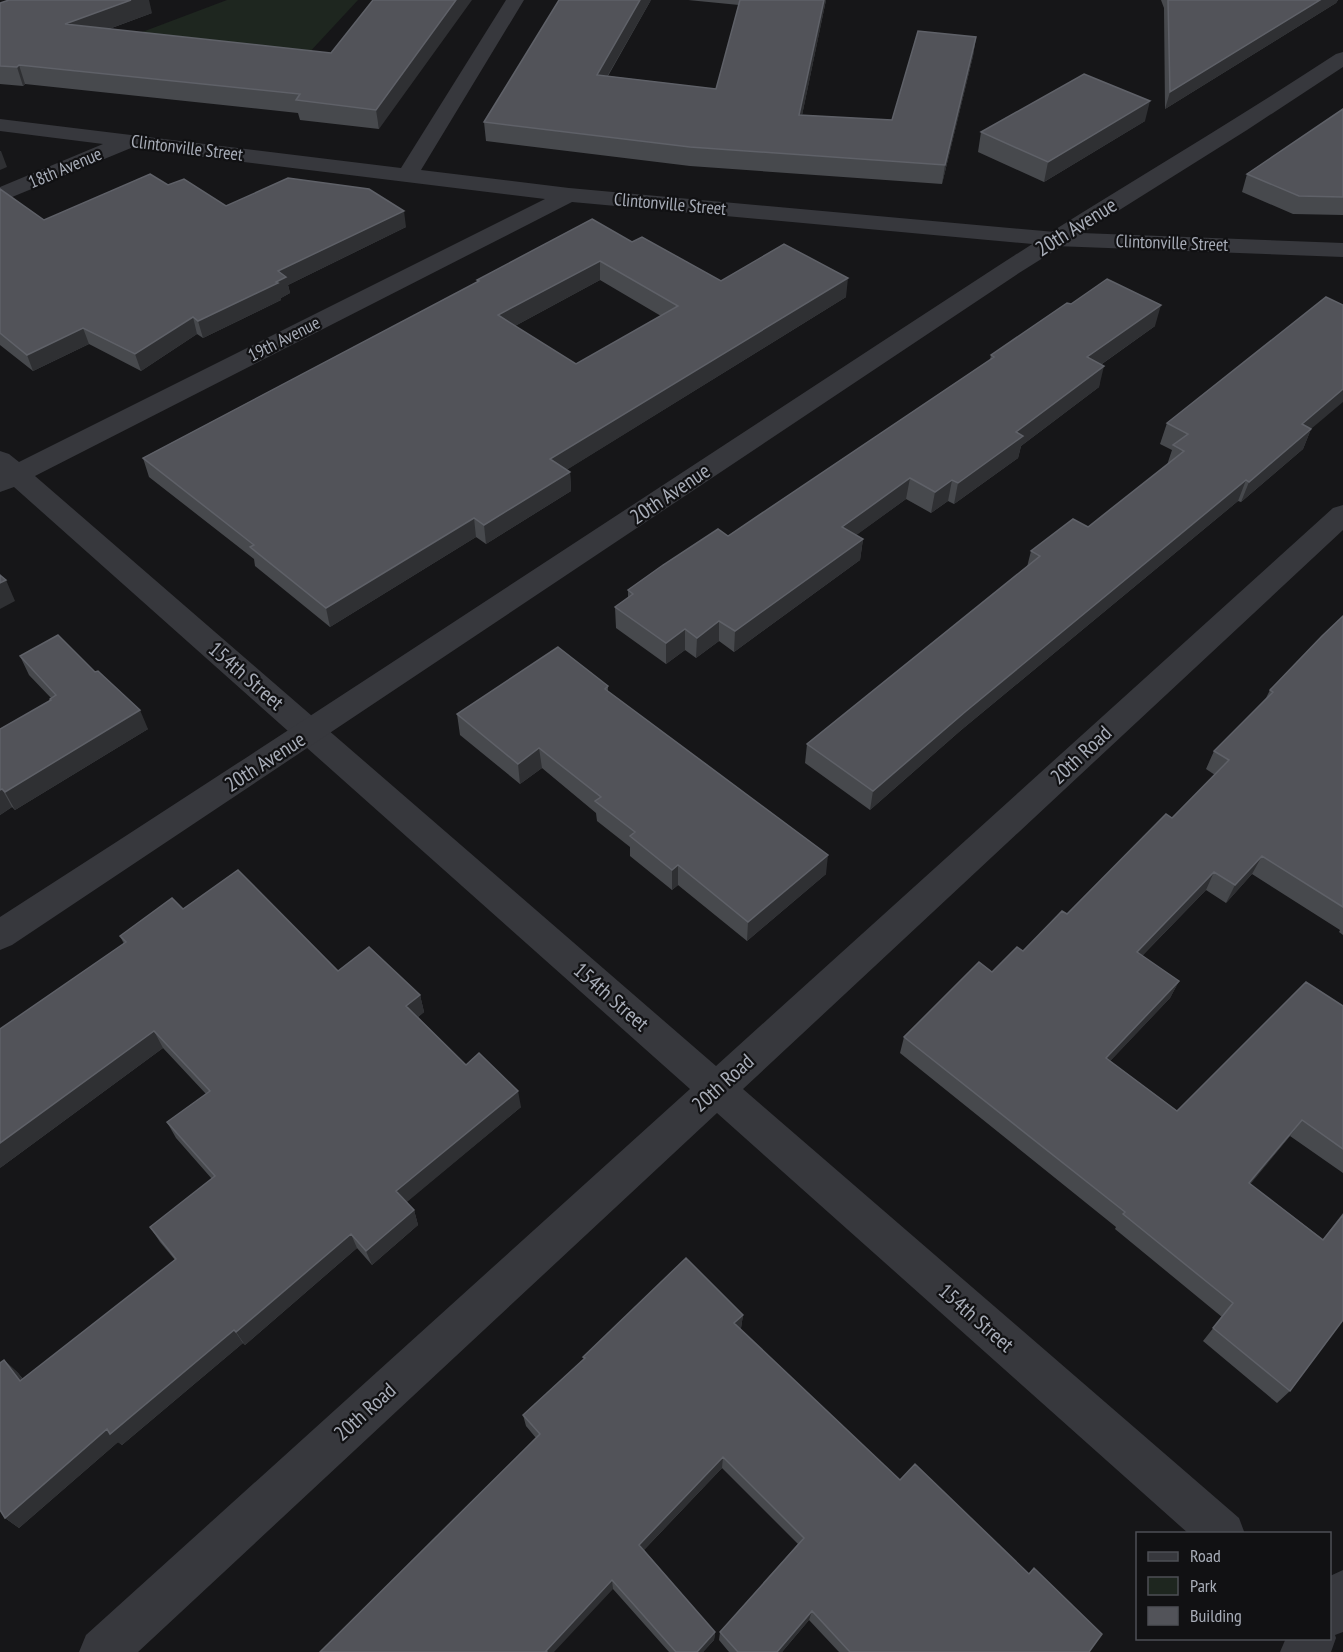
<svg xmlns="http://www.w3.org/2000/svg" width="1343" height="1652" font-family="'PT Sans Narrow',sans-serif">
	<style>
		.green { fill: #1e261f }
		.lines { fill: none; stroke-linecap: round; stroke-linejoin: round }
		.minor { fill: #37383d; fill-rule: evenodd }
		.tertiary { fill: #37383d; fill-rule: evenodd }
		.wall { fill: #47494d; fill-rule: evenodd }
		.shaded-wall { fill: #2f3033 }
		.building { fill: #525359; stroke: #5f6168; stroke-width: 1.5; fill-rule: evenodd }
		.labels { text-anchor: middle; stroke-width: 4.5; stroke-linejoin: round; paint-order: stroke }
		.far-street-label { font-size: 18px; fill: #a8adb8; stroke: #111113 }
		.street-label { font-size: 21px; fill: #a8adb8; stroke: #111113 }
	</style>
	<rect width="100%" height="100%" fill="#161618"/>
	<path class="green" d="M227,0h131l-52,56 -177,-19z"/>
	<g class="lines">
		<path class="minor" d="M506,0h18l-103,170 148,18 486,44 288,11v14l-288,-11 -483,-44 -537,274 681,590 617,-558 10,-3v25l-600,559 496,429 6,16h-56l-472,-421 -579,539h-59l7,-17 604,-546 -676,-602 -14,5v-41l9,3 10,8 526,-263 -414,-51 -131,54v-15l103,-43 -103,-13v-12l401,49z
			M1343,1570v62l-8,3 1,3 -5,14h-51l6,-14h44v-62z"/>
		<path class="tertiary" d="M1343,52v15l-96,63 -228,143 -1007,672 -12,5v-33c334,-215 665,-434 998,-651 111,-72 227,-139 338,-212z"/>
	</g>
	<path class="wall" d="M373,0l6,129 -79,-9 -2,-7 -273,-29 -2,2 -23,-2v-81l152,10 -43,16 222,24z
		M651,0l-43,76 108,13 23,-84 -51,-5h138l-24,115 90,5 84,-83 -3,19 -31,128 -252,-18 -204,-25 -2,-19z
		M1161,0h177l-2,3 -171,106 -1,-101z
		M1343,109v106l-50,-1 -51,-22 5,-18z
		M1145,121l-101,61 -66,-30 3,-20z
		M168,185l58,21 180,21 -118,58 2,8 -9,5v2l-78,38 -6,-4 -56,37 -52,-27 -56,27 -33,-26v-156l44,31z
		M632,242l89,39 125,16 -280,173 4,2 1,19 -85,53 -10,-7 -146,90 -75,-61 -1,-7 -105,-82 -6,-19 334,-176v-2zM600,280l61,36 -85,48 -61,-38z
		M1071,304l84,22 -53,38 -3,23 -78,59 -3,12 -64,46 -6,-3 -17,12 -25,-14 -50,36 7,4 -3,21 -126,92 -15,-11 -23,17 -11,-8 -19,14 -50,-36 -1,-21 13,-9v-8l100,-54 262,-176 1,-5z
		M1167,423l144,6 -8,20 -62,53 -3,-1 -278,230 -90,79 -65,-47 2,-19 220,-177 4,-16 57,-24 79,-62 5,-15 -12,-6z
		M1343,616v319l-4,-3 1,-2 -88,-56 -26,29 -20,-13 -64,66 37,25 -9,17 -60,63 67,50 166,-105v167l-53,-37 -40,48 73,55 20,-26v107l-53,71 -13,12 -74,-62 19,-24 -107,-88 1,-2 -216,-174 4,-16 119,-86 44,-37 105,-96 43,-43 -9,-6 8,-18 52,-53 4,-8z
		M20,656l128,73 -133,81 -3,-3 -12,8v-86l51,-28 -1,-2 1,-1 -22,-23z
		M608,686v5l218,183 -79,67 -69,-56 -6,5 -42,-34v-9l-33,-26 -1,-8 -54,-45 -22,16 -60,-49 -3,-21z
		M183,909l155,62 82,24 4,17 -6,5 48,48 55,42 -115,95 8,8 4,15 -46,40 -15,-17 -112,97 -2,-2 -121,102 -4,-3 -99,86 -14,-10 -1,-158 14,13 5,6 152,-119 -15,-18 -10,-15 62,-48 -36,-41 -9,-16 39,-28 -43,-46 -163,120 124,-224 -4,-8z
		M743,1315l-2,13 -1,1 160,151 189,172h-250l-30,-32 -27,32h-53l-10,-12 1,-8 78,-88 -76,-76 -78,82 71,82 -1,8 -11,12h-34l-56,-63 -77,-151 -10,-12 -3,-11 61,-56 -1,-2z"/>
	<path class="shaded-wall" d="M131,0h18l3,13 -81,30 -6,-19z
		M456,0h16l-93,129 -3,-19z
		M640,0h11l-54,94v-19z
		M824,0h2l-28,135 1,-20z
		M1320,0h18l-2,3 -171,106 5,-17z
		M976,37l-3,19 -31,128 3,-19z
		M19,65l6,19 -2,2 -6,-19z
		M1150,101l-5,20 -101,61 4,-20z
		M0,151h1l6,16 -7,3z
		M404,211l2,16 -118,58 2,8 -9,5v2l-78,38 -5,-17 80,-50z
		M600,261v19l-100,54 -2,-19z
		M848,278l-2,19 -294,182 -2,-20z
		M1161,305l-6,21 -73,52 5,-21z
		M193,317l4,17 -56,37 -6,-17z
		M83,328l6,16 -56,27 -6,-16z
		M1104,366l-5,21 -78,59 -3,12 -64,46 4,-21 58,-51z
		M1343,389v13l-32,27 -8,20 -62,53 8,-20 53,-58z
		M570,472l1,19 -85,53 -2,-19z
		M910,478l-4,21 -66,48 2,-20z
		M952,480l-4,21 -17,12 4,-21z
		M1246,480l-8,21 -278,230 -90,79 3,-19 92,-79z
		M474,518l2,19 -146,90 -4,-19z
		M863,539l-3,21 -126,92 1,-21z
		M6,580l9,21 -15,8v-26z
		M719,621v20l-23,17 1,-20z
		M685,629v21l-19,14v-21z
		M140,710l8,19 -133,81 -10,-18z
		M539,748l3,20 -22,16 -2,-20z
		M2,789l10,18 -12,8v-25z
		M828,855l-2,19 -79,67 1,-19z
		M1262,856l-10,18 -26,29 9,-18z
		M678,865v20l-6,5v-20z
		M1214,872l-8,18 -77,79 8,-17z
		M1179,981l-9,17 -72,76 8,-16z
		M420,995l4,17 -13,11 -5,-17z
		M154,1031l9,17 -163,120v-25z
		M518,1091l3,16 -120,100 -5,-16z
		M1302,1120l-12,16 -51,62 10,-15z
		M414,1210l4,15 -46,40 -6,-14z
		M351,1234l6,14 -112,97 -9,-13z
		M743,1315l-2,13 -8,9 1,-14z
		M234,1330l9,13 -121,102 -4,-3 -99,86 -14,-10 102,-89z
		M4,1360l14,13 15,21 -13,-13z
		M723,1457l-1,11 -83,87v-10z
		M612,1580l1,9 -59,63h-8v-1z
		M812,1611l-3,9 -27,32h-5z
		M715,1632l-1,8 -11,12h-6z"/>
	<path class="building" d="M9,0h122l-66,24 266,29 42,-53h83l-80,110 -80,-10 4,-6 -281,-29 -2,2 -17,-1v-63z
		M559,0h81l-43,75 119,14 24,-89h84l-25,115 93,5 26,-89 58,6 -31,128 -255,-18 -206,-25z
		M1168,0h152l-150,92z
		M1084,74l66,27 -102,61 -67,-30z
		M1343,109v88l-44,-1 -52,-22z
		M150,174l18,11 16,-6 42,27 62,-28 81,11 35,22 -126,60 8,6 -10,5 2,1 -80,38 -5,-4 -58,37 -52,-26 -56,27 -27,-22v-144l44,31z
		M592,219l40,23 10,-5 79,44 63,-37 64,34 -298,181 20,13 -86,53 -10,-7 -148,90 -76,-61 4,-2 -111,-87 336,-177 -2,-1zM600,261l78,45 -102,58 -78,-49z
		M1107,279l54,26 -74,52 17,9 -88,66 7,4 -65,47 -6,-3 -17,12 -25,-14 -68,49 21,12 -128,92 -16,-10 -22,17 -12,-9 -19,14 -51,-36 18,-13 -5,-4 35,-25 55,-36 10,7 266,-179 -3,-2 76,-52 4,1z
		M1326,297l17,8v84l-41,35 9,5 -62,53 -3,-2 -281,232 -92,79 -66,-47 233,-188 -9,-5 42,-32 15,8 96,-76 -11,-6 15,-11 -21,-11z
		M0,575l6,5 -6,3z
		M1343,616v291l-81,-51 -27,29 -21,-13 -77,80 42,29 -73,77 71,53 129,-129 37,24v143l-41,-29 -53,63 74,57 20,-25v105l-53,71 -77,-63 20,-25 -110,-89 2,-2 -221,-175 75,-75 13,10 25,-25 6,4 39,-40 5,3 99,-100 6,4 57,-58 -15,-9 59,-59 -3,-2 52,-54z
		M58,635l37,37 3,-1 42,39 -135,82 -3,-3 -2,1v-61l51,-29 -1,-1 6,-4 -36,-39z
		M558,647l50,39 -3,3 223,166 -80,67 -70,-57 -6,5 -42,-34 5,-4 -40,-31 6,-4 -62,-49 -21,16 -61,-50z
		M238,870l100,101 31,-24 51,48 -14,11 60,59 13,-12 39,38 -122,100 18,19 -48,41 -15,-17 -115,98 -2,-2 -124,104 -3,-5 -102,89 -5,-8v-147l4,-3 16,21 156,-122 -26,-32 65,-51 -48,-54 43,-31 -56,-60 -154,112v-114l126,-87 -6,-6 52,-38 11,11z
		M686,1258l57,57 -9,8 166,157 15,-16 114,110 5,-6 68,66 -13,18h-239l-38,-41 -35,41h-39l-18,-20 84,-94 -81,-81 -84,88 76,87 -18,20h-21l-64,-72 -66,71 1,1h-227l220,-218 -17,-19 62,-57 -2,-1z"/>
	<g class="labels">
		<g class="far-street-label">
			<text transform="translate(187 148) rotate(7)" y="6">Clintonville Street</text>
			<text transform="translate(65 168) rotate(-23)" y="6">18th Avenue</text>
			<text transform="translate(670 204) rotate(5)" y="6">Clintonville Street</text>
			<text transform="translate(1172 243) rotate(2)" y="6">Clintonville Street</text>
			<text transform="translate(284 339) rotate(-27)" y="6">19th Avenue</text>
		</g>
		<g class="street-label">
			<text transform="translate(1076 227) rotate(-32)" y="7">20th Avenue</text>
			<text transform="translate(670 494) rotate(-34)" y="7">20th Avenue</text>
			<text transform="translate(246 676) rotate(41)" y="7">154th Street</text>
			<text transform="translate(1081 755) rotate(-43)" y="7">20th Road</text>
			<text transform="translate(265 762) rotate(-33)" y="7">20th Avenue</text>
			<text transform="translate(611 997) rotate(41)" y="7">154th Street</text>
			<text transform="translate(723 1083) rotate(-42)" y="7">20th Road</text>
			<text transform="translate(976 1318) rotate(41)" y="7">154th Street</text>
			<text transform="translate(365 1412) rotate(-42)" y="7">20th Road</text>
		</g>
	</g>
	<rect x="1136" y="1532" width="195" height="108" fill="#111113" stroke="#4d4f55" stroke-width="1.5"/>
	<rect x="1148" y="1552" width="30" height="9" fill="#37383d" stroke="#4d4f55" stroke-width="1.5"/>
	<text x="1190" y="1562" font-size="18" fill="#a8adb8">Road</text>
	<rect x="1148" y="1577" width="30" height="18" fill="#1e261f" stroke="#4d4f55" stroke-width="1.5"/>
	<text x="1190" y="1592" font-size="18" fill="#a8adb8">Park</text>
	<rect x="1148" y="1607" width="30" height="18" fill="#525359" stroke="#4d4f55" stroke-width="1.5"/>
	<text x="1190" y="1622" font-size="18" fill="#a8adb8">Building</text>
</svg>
